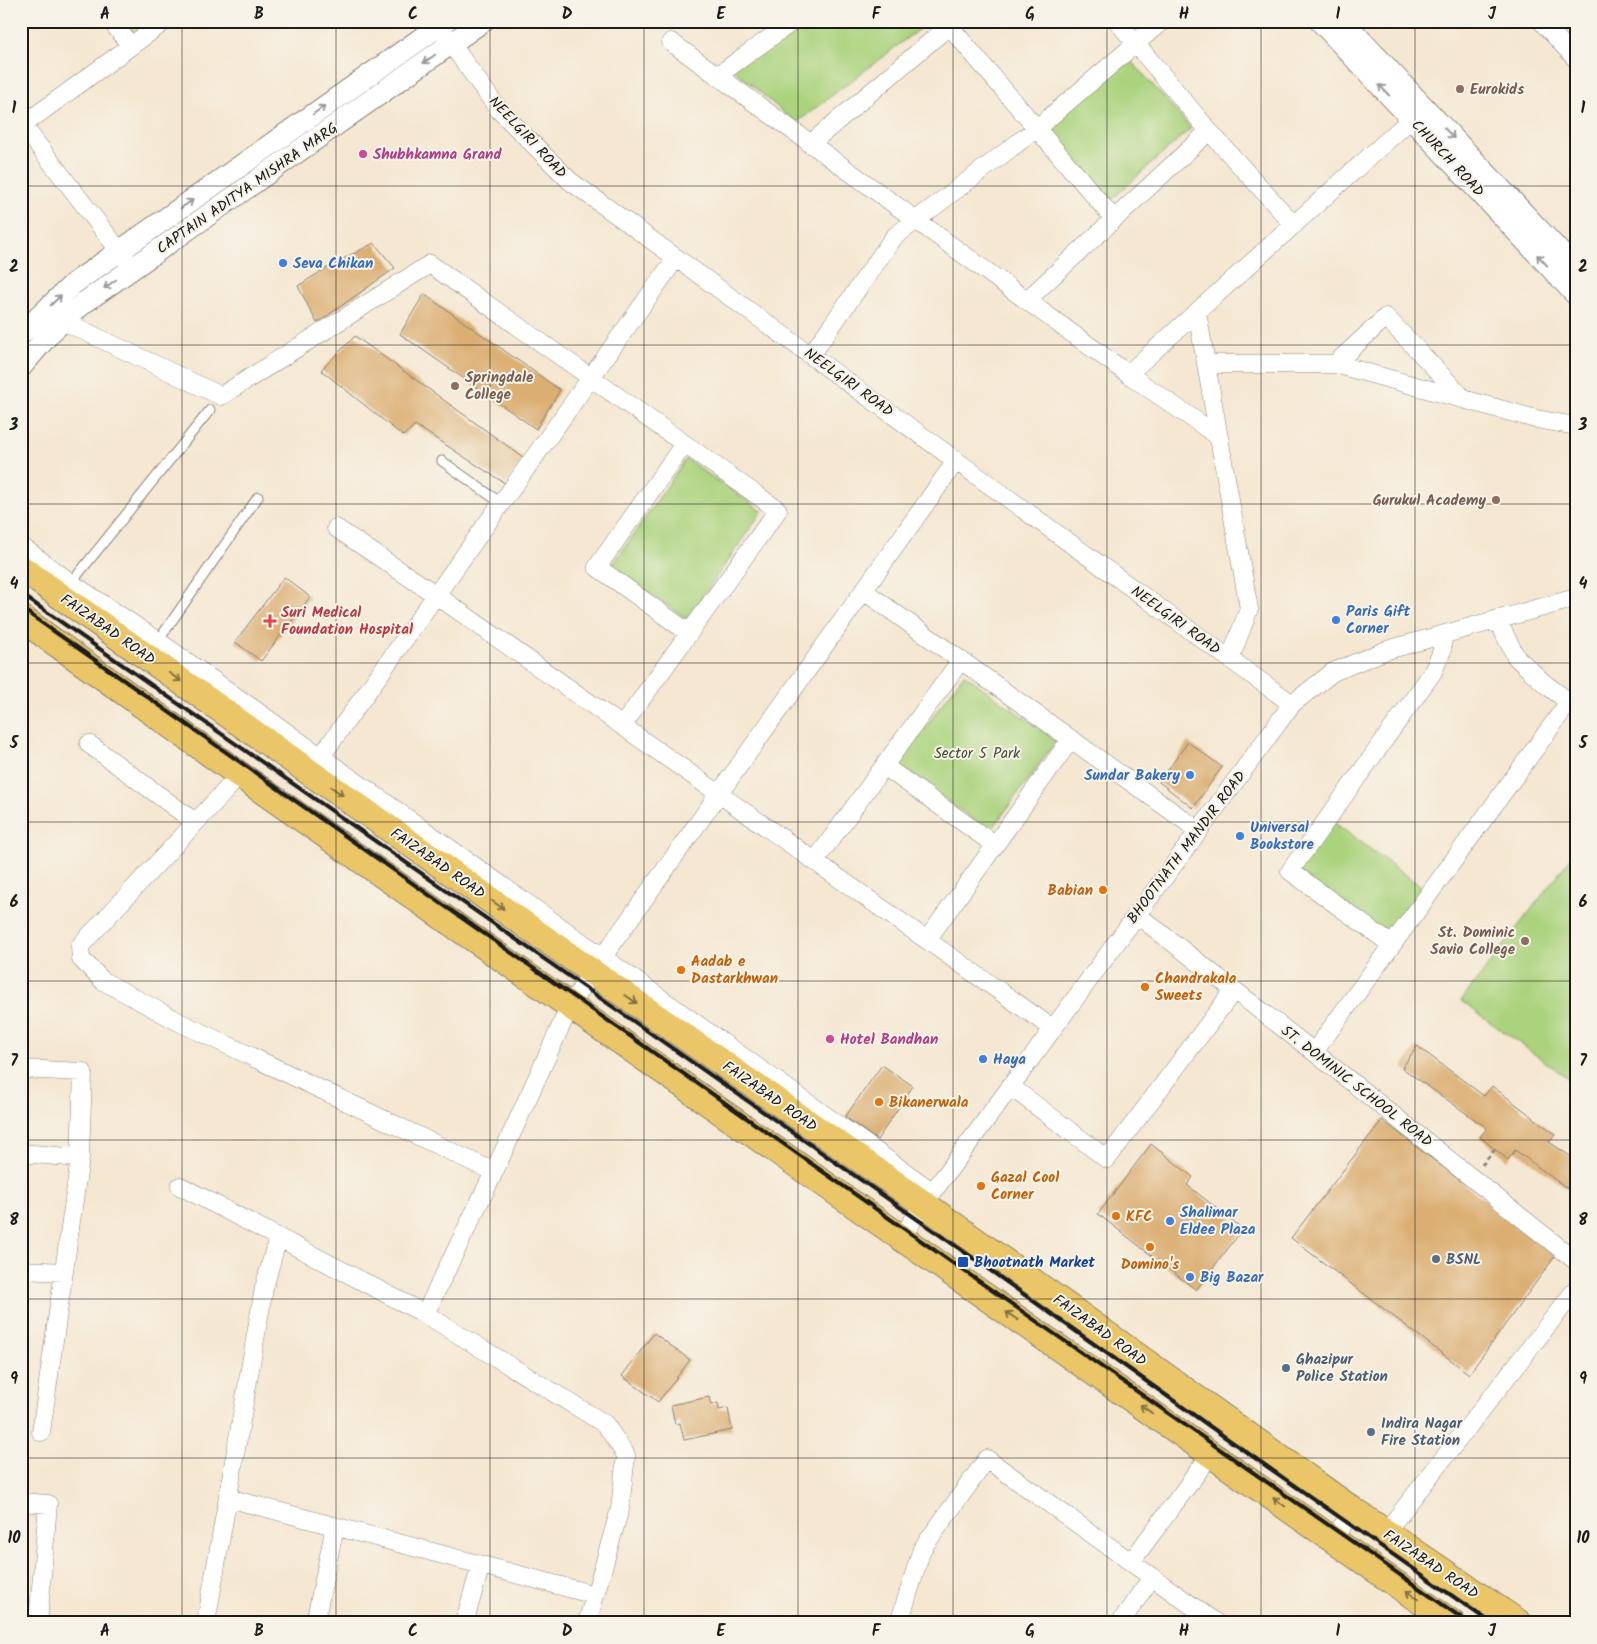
<svg xmlns="http://www.w3.org/2000/svg" width="1597" height="1644" font-family="Kalam,sans-serif">
	<style>
		.green { fill: #abd37e; stroke: #64784d }
		.building { fill: #dbae72 }
		.lines { fill: none; stroke-linecap: round; stroke-linejoin: round }
		.service-casing { stroke: #888276; stroke-width: 11 }
		.minor-casing { stroke: #888276; stroke-width: 19 }
		.tertiary-casing { stroke: #888276; stroke-width: 23 }
		.primary-casing { stroke: #888276; stroke-width: 28 }
		.path { stroke: #888276; stroke-width: 3; stroke-dasharray: 4 4; stroke-linecap: butt }
		.service { stroke: #fff; stroke-width: 9 }
		.minor { stroke: #fff; stroke-width: 18 }
		.tertiary { stroke: #fff; stroke-width: 21 }
		.primary { stroke: #eac669; stroke-width: 26 }
		.rail { stroke: #1c1c1c; stroke-width: 4 }
		.oneway { stroke: #999 }
		.oneway2 { stroke: #837142 }
		.grid { fill: none; stroke: #1c1c1c; stroke-width: 1; stroke-opacity: 0.55 }
		.education-dot { fill: #8d6e63; stroke: #f7f3e8; stroke-width: 2 }
		.hotel-dot { fill: #d1479c; stroke: #f7f3e8; stroke-width: 2 }
		.shop-dot { fill: #3f7fe0; stroke: #f7f3e8; stroke-width: 2 }
		.health-dot { fill: #e0444e; stroke: #f7f3e8; stroke-width: 2 }
		.food-dot { fill: #e8710a; stroke: #f7f3e8; stroke-width: 2 }
		.service-dot { fill: #5c6f8a; stroke: #f7f3e8; stroke-width: 2 }
		.transit-dot { fill: #1a4fb4; stroke: #f7f3e8; stroke-width: 2 }
		.labels { text-anchor: middle; stroke-width: 4; stroke-linejoin: round; paint-order: stroke }
		.education-label { font-size: 15px; font-weight: bold; fill: #785e54; stroke: #f7f3e8; text-anchor: start }
		.street-label { font-size: 15px; fill: #1c1c1c; stroke: #f7f3e8 }
		.hotel-label { font-size: 15px; font-weight: bold; fill: #b23c85; stroke: #f7f3e8; text-anchor: start }
		.shop-label { font-size: 15px; font-weight: bold; fill: #366cbe; stroke: #f7f3e8; text-anchor: start }
		.health-label { font-size: 15px; font-weight: bold; fill: #be3a42; stroke: #f7f3e8; text-anchor: start }
		.park-label { font-size: 15px; fill: #475339; stroke: #f7f3e8 }
		.food-label { font-size: 15px; font-weight: bold; fill: #c56008; stroke: #f7f3e8; text-anchor: start }
		.service-label { font-size: 15px; font-weight: bold; fill: #4e5e75; stroke: #f7f3e8; text-anchor: start }
		.transit-label { font-size: 15px; font-weight: bold; fill: #164399; stroke: #f7f3e8; text-anchor: start }
		.neatline { fill: none; stroke: #1c1c1c; stroke-width: 2 }
		.grid-label { font-size: 16px; text-anchor: middle; font-weight: bold; fill: #1c1c1c }
	</style>
	<rect width="100%" height="100%" fill="#f7f3e8"/>
	<filter id="ink" filterUnits="userSpaceOnUse"><feTurbulence type="fractalNoise" baseFrequency=".02" numOctaves="2"/><feDisplacementMap in="SourceGraphic" scale="10" xChannelSelector="R" yChannelSelector="G"/><feConvolveMatrix kernelMatrix="1 2 1 2 8 2 1 2 1" color-interpolation-filters="sRGB"/></filter>
	<filter id="wash" filterUnits="userSpaceOnUse"><feTurbulence type="fractalNoise" baseFrequency=".0096" numOctaves="4" result="noise"/><feDisplacementMap in="SourceGraphic" scale="20" xChannelSelector="R" yChannelSelector="G"/><feGaussianBlur stdDeviation="1.12" result="paint"/><feColorMatrix in="noise" values="0 0 0 0 0 0 0 0 0 0 0 0 0 0 0 0 0 1.4 0 .05"/><feComposite in="paint" operator="in"/></filter>
	<g filter="url(#wash)">
		<rect width="100%" height="100%" fill="#f5e7d1"/>
		<path class="green" d="M122,21h26l-17,13z
			M787,21h133l3,5 -127,97 -70,-60z
			M1124,53l67,75 -81,73 -68,-75z
			M686,459l76,52 -75,108 -76,-52z
			M964,674l92,67 -66,91 -92,-67z
			M1332,821l94,69 -37,47 -93,-67z
			M1576,851v233l-115,-83z"/>
		<g id="blocks">
			<path class="building" d="M374,243l21,25 -78,55 -19,-37 32,-20z
				M424,294l136,96 -24,39 -136,-95z
				M355,336l169,122 -18,26 -91,-59 -12,11 -82,-66z
				M284,577l26,20 -49,64 -26,-19z
				M1188,742l34,25 -29,41 -34,-26z
				M1417,1046l67,50 8,-10 63,48 -6,8 27,18v35l-61,-45 -7,10 -28,-23 7,-9 -85,-60z
				M882,1065l31,21 -36,54 -32,-23z
				M1382,1120l174,135 -87,119 -178,-136z
				M1151,1144l42,33 -6,8 56,44 -47,61 -98,-76z
				M654,1333l36,27 -32,42 -36,-26z
				M709,1397l2,8 7,-2 1,7 9,-2 4,22 -48,10 -4,-17 -5,1 -4,-19z"/>
		</g>
	</g>
	<g filter="url(#ink)">
		<use href="#blocks" fill-opacity="0" stroke="#888276" stroke-width="1"/>
		<g class="lines">
			<defs>
				<path id="service" d="M442,461l59,42
					M71,583l139,-173
					M158,641l100,-144"/>
				<path id="minor" d="M111,21l20,25
					M945,21l169,198
					M1117,21l92,110 85,94
					M1541,21l35,38
					M444,34l55,76 71,71 722,523
					M671,42l457,332 90,62
					M717,76l76,-55
					M21,123l107,139
					M23,125l142,-104
					M810,144l139,-118
					M1027,300l182,-169
					M1197,312l52,297 -19,50
					M63,321l158,75 209,-132 348,246 -156,216
					M811,355l83,-118 142,-108 126,-108
					M1206,364h129l201,55 40,7
					M1335,364l51,-47 78,82
					M1128,374l292,-263
					M684,444l-87,123 92,66
					M336,528l100,67 616,433
					M21,546l50,37 87,58 775,551
					M864,591l334,239
					M1497,619l19,38 29,27 31,23
					M89,744l106,78
					M315,765l361,-507
					M884,766l111,79
					M240,775l-160,171 1,13 22,22 76,41 315,150
					M815,861l146,-201
					M1136,914l178,138 262,209
					M927,940l144,-201
					M1392,945l-102,-74 143,-199 9,-21v-16
					M1314,1052l255,-350
					M21,1069l62,3 -3,86 -39,274
					M1010,1086l97,73 127,-169
					M21,1153l59,5
					M180,1186l245,128
					M901,1238l23,-34 368,-500 41,-32 54,-22 189,-52
					M21,1270l43,2
					M228,1498l367,97
					M21,1502l27,2 -10,119
					M1385,1533l191,-244
					M1332,1539l22,-28
					M1131,1562l80,-108
					M206,1623l58,-335 14,-51
					M315,1623l20,-97
					M464,1623l17,-58
					M587,1623l33,-114 6,-54 -21,-31 -180,-110 69,-142 76,-166 22,-34 364,-511
					M899,1623l23,-74 65,-90 229,164
					M1120,1623l32,-46"/>
				<path id="tertiary" d="M1320,21l256,274
					M1343,21l233,248
					M21,334l52,-50 373,-263
					M21,367l30,-35 34,-30 398,-281"/>
				<path id="primary" d="M21,568l571,404 332,232 430,307 165,112
					M21,618l219,157 1212,848"/>
			</defs>
			<use href="#service" class="service-casing"/>
			<use href="#minor" class="minor-casing"/>
			<use href="#tertiary" class="tertiary-casing"/>
			<use href="#primary" class="primary-casing"/>
			<path class="path" d="M1482,1165l13,-16"/>
			<use href="#service" class="service"/>
			<use href="#minor" class="minor"/>
			<use href="#tertiary" class="tertiary"/>
			<use href="#primary" class="primary"/>
			<path class="rail" d="M21,594l939,655 262,186 269,188
				M21,608l929,653 519,362"/>
		</g>
		<defs><path id="oneway-shaft" d="M-6 0H5M1.5-3L5.5 0L1.5 3" fill="none" stroke-width="1.6" stroke-linecap="round" stroke-linejoin="round" transform="scale(1.25)"/></defs>
		<g class="oneway">
			<use href="#oneway-shaft" transform="translate(429 59) rotate(145)"/>
			<use href="#oneway-shaft" transform="translate(1384 90) rotate(-133)"/>
			<use href="#oneway-shaft" transform="translate(319 110) rotate(-35)"/>
			<use href="#oneway-shaft" transform="translate(1449 133) rotate(47)"/>
			<use href="#oneway-shaft" transform="translate(187 204) rotate(-35)"/>
			<use href="#oneway-shaft" transform="translate(1542 260) rotate(-133)"/>
			<use href="#oneway-shaft" transform="translate(110 284) rotate(145)"/>
			<use href="#oneway-shaft" transform="translate(56 300) rotate(-44)"/>
		</g>
		<g class="oneway2">
			<use href="#oneway-shaft" transform="translate(175 677) rotate(35)"/>
			<use href="#oneway-shaft" transform="translate(337 791) rotate(35)"/>
			<use href="#oneway-shaft" transform="translate(498 905) rotate(35)"/>
			<use href="#oneway-shaft" transform="translate(631 999) rotate(35)"/>
			<use href="#oneway-shaft" transform="translate(1012 1316) rotate(-145)"/>
			<use href="#oneway-shaft" transform="translate(1146 1409) rotate(-145)"/>
			<use href="#oneway-shaft" transform="translate(1279 1502) rotate(-145)"/>
			<use href="#oneway-shaft" transform="translate(1412 1595) rotate(-145)"/>
		</g>
	</g>
	<path class="grid" d="M182,21v1602M336,21v1602M490,21v1602M644,21v1602M798,21v1602M953,21v1602M1107,21v1602M1261,21v1602M1415,21v1602M21,186h1555M21,345h1555M21,504h1555M21,663h1555M21,822h1555M21,981h1555M21,1140h1555M21,1299h1555M21,1458h1555"/>
	<g class="education-dot">
		<circle cx="1460" cy="89" r="5"/>
		<circle cx="455" cy="386" r="5"/>
		<circle cx="1496" cy="500" r="5"/>
		<circle cx="1525" cy="941" r="5"/>
	</g>
	<g class="hotel-dot">
		<circle cx="363" cy="154" r="5"/>
		<circle cx="830" cy="1039" r="5"/>
	</g>
	<g class="shop-dot">
		<circle cx="283" cy="263" r="5"/>
		<circle cx="1336" cy="620" r="5"/>
		<circle cx="1190" cy="775" r="5"/>
		<circle cx="1240" cy="836" r="5"/>
		<circle cx="983" cy="1059" r="5"/>
		<circle cx="1170" cy="1221" r="5"/>
		<circle cx="1190" cy="1277" r="5"/>
	</g>
	<path class="health-dot" d="M267.5 613.5h5v5h5v5h-5v5h-5v-5h-5v-5h5z"/>
	<g class="food-dot">
		<circle cx="1103" cy="890" r="5"/>
		<circle cx="681" cy="970" r="5"/>
		<circle cx="1145" cy="987" r="5"/>
		<circle cx="879" cy="1102" r="5"/>
		<circle cx="981" cy="1186" r="5"/>
		<circle cx="1116" cy="1216" r="5"/>
		<circle cx="1150" cy="1247" r="5"/>
	</g>
	<g class="service-dot">
		<circle cx="1436" cy="1259" r="5"/>
		<circle cx="1286" cy="1368" r="5"/>
		<circle cx="1371" cy="1432" r="5"/>
	</g>
	<rect class="transit-dot" x="957" y="1256" width="12" height="12" rx="2.5"/>
	<g class="labels">
		<g class="education-label">
			<text x="1470" y="94">Eurokids</text>
			<text x="465" y="382">Springdale<tspan x="465" dy="17">College</tspan></text>
			<text x="1486" y="505" text-anchor="end">Gurukul Academy</text>
			<text x="1515" y="937" text-anchor="end">St. Dominic<tspan x="1515" dy="17">Savio College</tspan></text>
		</g>
		<g class="street-label">
			<text transform="translate(528 137) rotate(47)" y="5">NEELGIRI ROAD</text>
			<text transform="translate(1448 158) rotate(47)" y="5">CHURCH ROAD</text>
			<text transform="translate(247 188) rotate(-35)" y="5">CAPTAIN ADITYA MISHRA MARG</text>
			<text transform="translate(849 382) rotate(36)" y="5">NEELGIRI ROAD</text>
			<text transform="translate(1176 620) rotate(36)" y="5">NEELGIRI ROAD</text>
			<text transform="translate(108 629) rotate(35)" y="5">FAIZABAD ROAD</text>
			<text transform="translate(1186 847) rotate(-53)" y="5">BHOOTNATH MANDIR ROAD</text>
			<text transform="translate(438 863) rotate(35)" y="5">FAIZABAD ROAD</text>
			<text transform="translate(1357 1086) rotate(38)" y="5">ST. DOMINIC SCHOOL ROAD</text>
			<text transform="translate(770 1096) rotate(35)" y="5">FAIZABAD ROAD</text>
			<text transform="translate(1100 1330) rotate(36)" y="5">FAIZABAD ROAD</text>
			<text transform="translate(1431 1564) rotate(34)" y="5">FAIZABAD ROAD</text>
		</g>
		<g class="hotel-label">
			<text x="373" y="159">Shubhkamna Grand</text>
			<text x="840" y="1044">Hotel Bandhan</text>
		</g>
		<g class="shop-label">
			<text x="293" y="268">Seva Chikan</text>
			<text x="1346" y="616">Paris Gift<tspan x="1346" dy="17">Corner</tspan></text>
			<text x="1180" y="780" text-anchor="end">Sundar Bakery</text>
			<text x="1250" y="832">Universal<tspan x="1250" dy="17">Bookstore</tspan></text>
			<text x="993" y="1064">Haya</text>
			<text x="1180" y="1217">Shalimar<tspan x="1180" dy="17">Eldee Plaza</tspan></text>
			<text x="1200" y="1282">Big Bazar</text>
		</g>
		<g class="health-label">
			<text x="281" y="617">Suri Medical<tspan x="281" dy="17">Foundation Hospital</tspan></text>
		</g>
		<g class="park-label">
			<text x="977" y="758">Sector 5 Park</text>
		</g>
		<g class="food-label">
			<text x="1093" y="895" text-anchor="end">Babian</text>
			<text x="691" y="966">Aadab e<tspan x="691" dy="17">Dastarkhwan</tspan></text>
			<text x="1155" y="983">Chandrakala<tspan x="1155" dy="17">Sweets</tspan></text>
			<text x="889" y="1107">Bikanerwala</text>
			<text x="991" y="1182">Gazal Cool<tspan x="991" dy="17">Corner</tspan></text>
			<text x="1126" y="1221">KFC</text>
			<text x="1150" y="1269" text-anchor="middle">Domino's</text>
		</g>
		<g class="service-label">
			<text x="1446" y="1264">BSNL</text>
			<text x="1296" y="1364">Ghazipur<tspan x="1296" dy="17">Police Station</tspan></text>
			<text x="1381" y="1428">Indira Nagar<tspan x="1381" dy="17">Fire Station</tspan></text>
		</g>
		<g class="transit-label">
			<text x="974" y="1267">Bhootnath Market</text>
		</g>
	</g>
	<rect width="1597" height="1644" fill="none" stroke="#f7f3e8" stroke-width="55"/>
	<rect x="28" y="28" width="1542" height="1588" class="neatline"/>
	<g class="grid-label">
		<text x="105" y="19">A</text>
		<text x="259" y="19">B</text>
		<text x="413" y="19">C</text>
		<text x="567" y="19">D</text>
		<text x="721" y="19">E</text>
		<text x="876" y="19">F</text>
		<text x="1030" y="19">G</text>
		<text x="1184" y="19">H</text>
		<text x="1338" y="19">I</text>
		<text x="1492" y="19">J</text>
		<text x="14" y="113">1</text>
		<text x="1583" y="113">1</text>
		<text x="14" y="272">2</text>
		<text x="1583" y="272">2</text>
		<text x="14" y="430">3</text>
		<text x="1583" y="430">3</text>
		<text x="14" y="589">4</text>
		<text x="1583" y="589">4</text>
		<text x="14" y="748">5</text>
		<text x="1583" y="748">5</text>
		<text x="14" y="907">6</text>
		<text x="1583" y="907">6</text>
		<text x="14" y="1066">7</text>
		<text x="1583" y="1066">7</text>
		<text x="14" y="1225">8</text>
		<text x="1583" y="1225">8</text>
		<text x="14" y="1384">9</text>
		<text x="1583" y="1384">9</text>
		<text x="14" y="1543">10</text>
		<text x="1583" y="1543">10</text>
		<text x="105" y="1636">A</text>
		<text x="259" y="1636">B</text>
		<text x="413" y="1636">C</text>
		<text x="567" y="1636">D</text>
		<text x="721" y="1636">E</text>
		<text x="876" y="1636">F</text>
		<text x="1030" y="1636">G</text>
		<text x="1184" y="1636">H</text>
		<text x="1338" y="1636">I</text>
		<text x="1492" y="1636">J</text>
	</g>
</svg>
